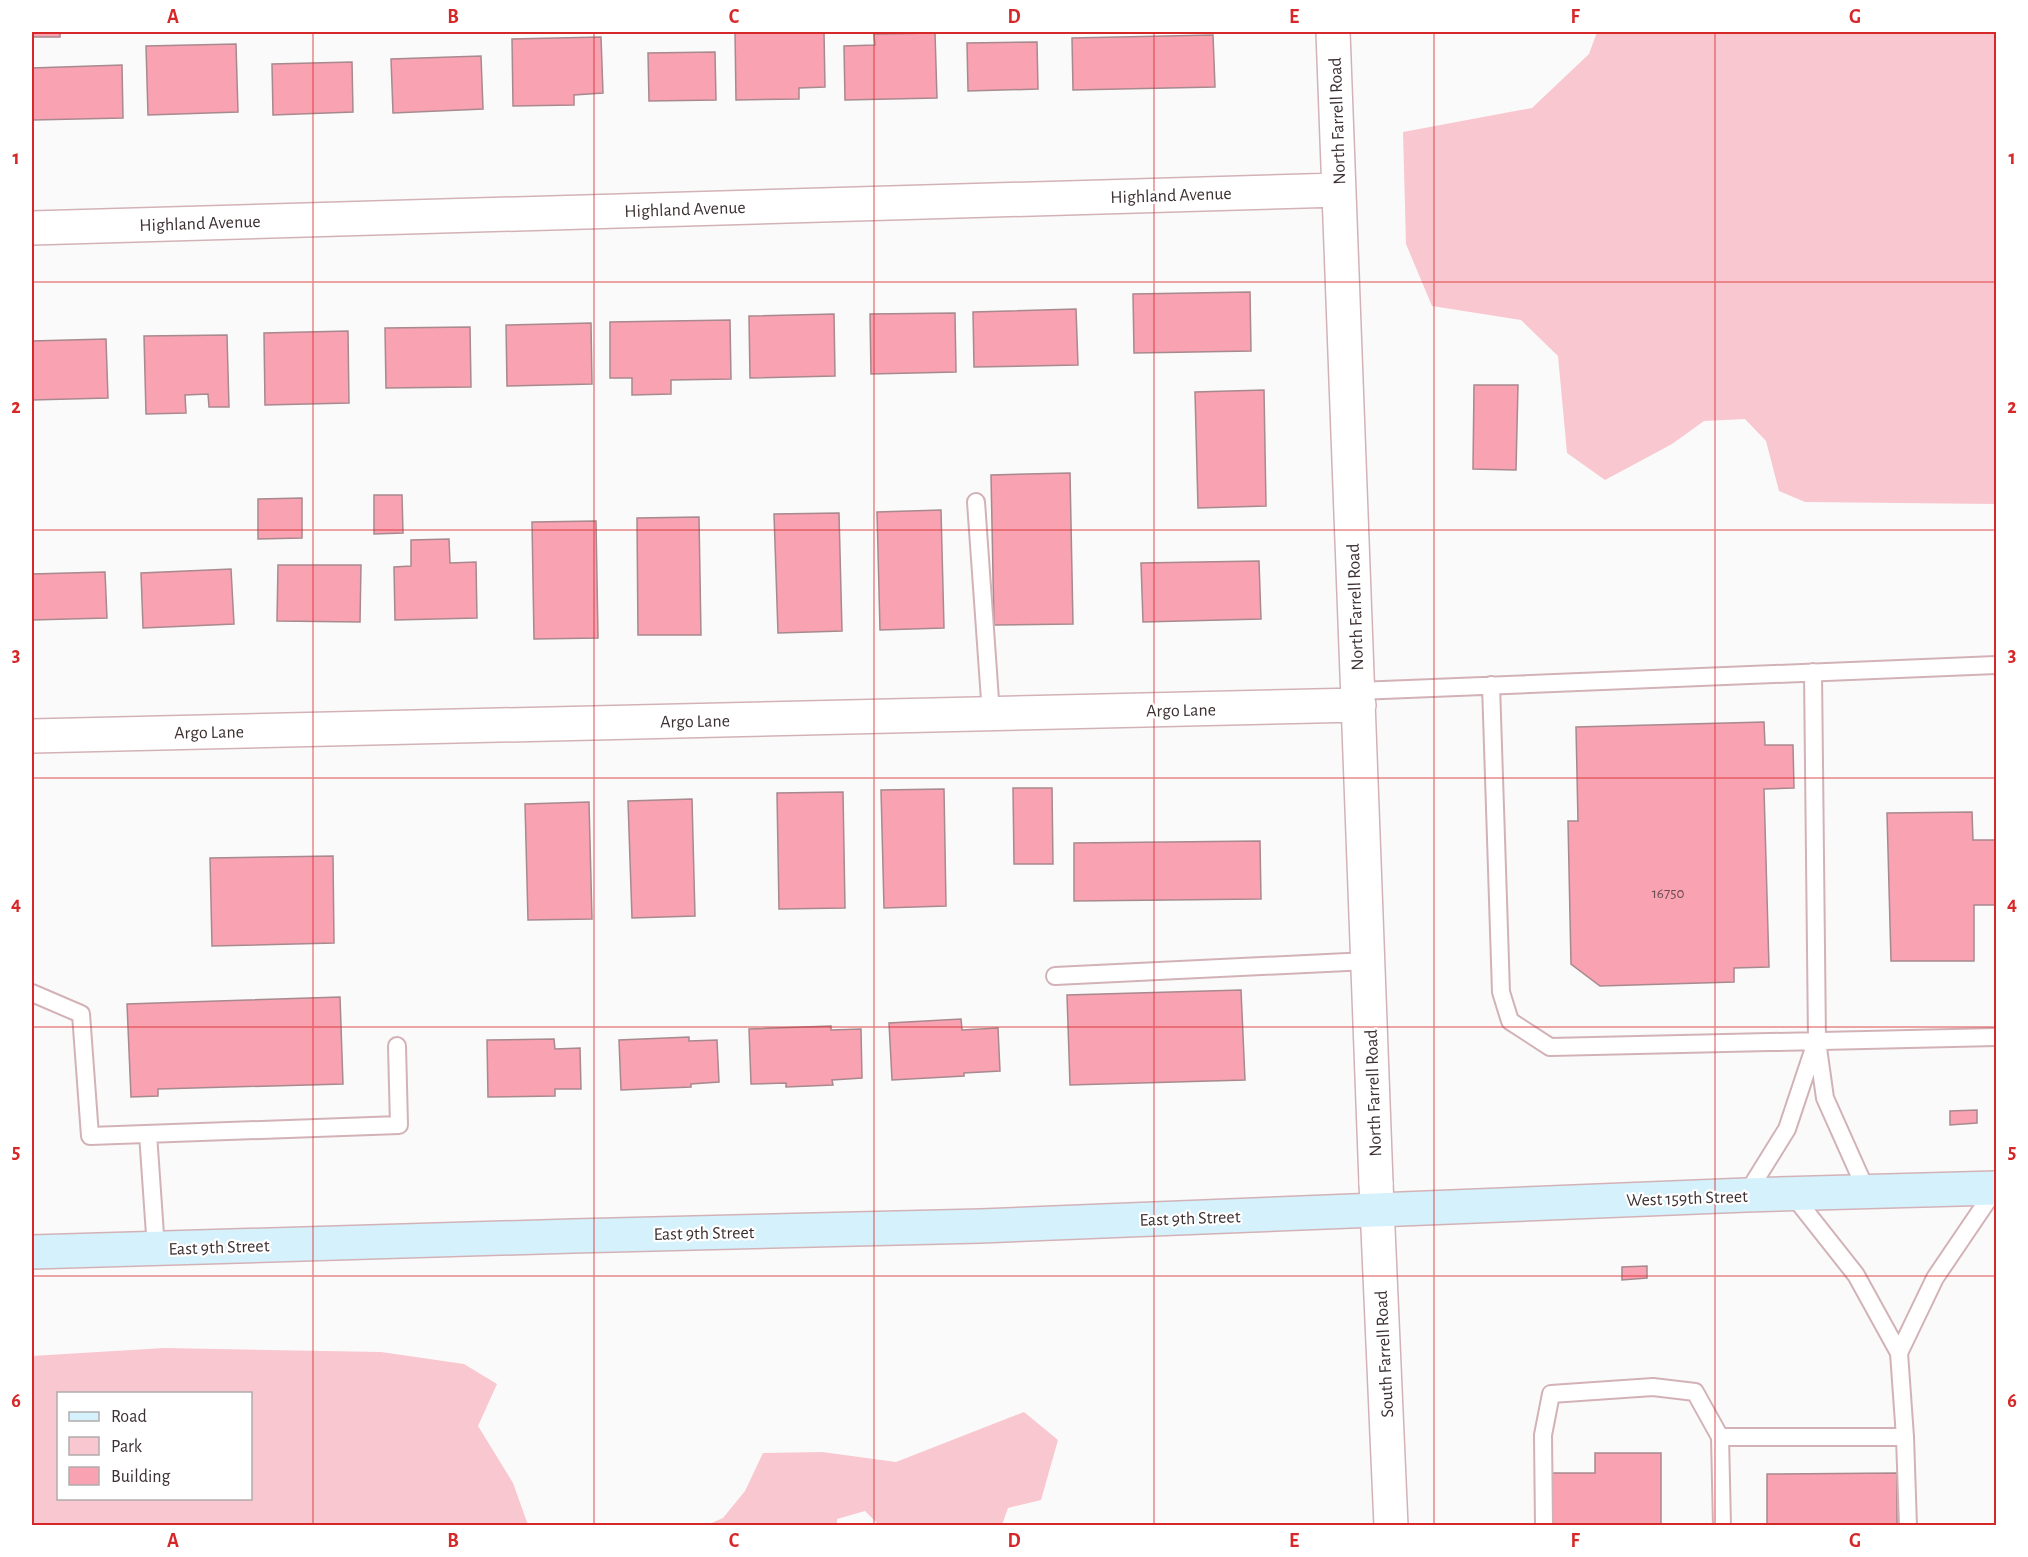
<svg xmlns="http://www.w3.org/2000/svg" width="2028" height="1557" font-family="'Alegreya Sans',sans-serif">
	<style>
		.green { fill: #f9c7cf; fill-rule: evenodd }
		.building { fill: #f8a2b2; stroke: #a8898e; stroke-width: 1.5 }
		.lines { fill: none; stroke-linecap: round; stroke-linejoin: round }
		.service-casing { stroke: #d3b2b7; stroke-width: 20 }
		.minor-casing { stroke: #d3b2b7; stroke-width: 36 }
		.tertiary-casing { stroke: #d3b2b7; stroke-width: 36 }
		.secondary-casing { stroke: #d3b2b7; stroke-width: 36 }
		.service { stroke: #fff; stroke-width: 16 }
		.minor { stroke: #fff; stroke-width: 33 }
		.tertiary { stroke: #fff; stroke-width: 33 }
		.secondary { stroke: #d5f1fc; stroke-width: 33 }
		.grid { fill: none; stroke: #d62828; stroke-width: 1.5; stroke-opacity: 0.55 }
		.labels { text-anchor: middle; stroke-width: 4.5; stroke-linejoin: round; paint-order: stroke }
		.number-label { font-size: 15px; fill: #6c4c52 }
		.street-label { font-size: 18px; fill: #3d3032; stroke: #fff }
		.neatline { fill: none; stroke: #d62828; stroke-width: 2 }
		.grid-label { font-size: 20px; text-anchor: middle; font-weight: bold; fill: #d62828 }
	</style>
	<rect width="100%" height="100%" fill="#fafafa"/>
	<path class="green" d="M1597,32h399v472l-191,-2 -26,-11 -13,-50 -21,-22 -41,2 -32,23 -67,36 -38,-27 -9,-97 -37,-36 -89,-14 -26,-62 -3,-112 129,-24 57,-54z
		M164,1348l217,4 83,12 33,20 -19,42 35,57 15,42h-496v-169zM58,1394h192v104h-192z
		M1024,1412l34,28 -17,60 -33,8 -6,17h-123l-14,-14 -28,8v6h-130l16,-7 22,-27 18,-38 59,-1 74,10z"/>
	<path class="building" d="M32,32h28v5h-28z
		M735,32h89l1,55 -26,1v11l-63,1z
		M935,33l2,65 -92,2 -1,-54 31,-1 -1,-11z
		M1213,35l2,52 -142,3 -1,-52z
		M601,37l2,56 -29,2v10l-61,1 -1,-67z
		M1037,42l1,47 -70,2 -1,-48z
		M236,44l2,68 -90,3 -2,-69z
		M715,52l1,48 -67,1 -1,-48z
		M481,56l2,53 -90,4 -2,-54z
		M352,62l1,50 -80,3 -1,-51z
		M122,65l1,53 -90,2 -1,-52z
		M1250,292l1,59 -117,2 -1,-59z
		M1076,309l2,56 -104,2 -1,-55z
		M955,313l1,59 -85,2 -1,-60z
		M834,314l1,62 -85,2 -1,-62z
		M730,320l1,59 -60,1v14l-39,1v-17h-22v-56z
		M591,323l1,61 -85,2 -1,-61z
		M470,327l1,60 -85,1 -1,-60z
		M348,331l1,72 -84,2 -1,-72z
		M227,335l2,72h-20l-1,-13 -23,1 1,18 -40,1 -2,-78z
		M106,339l2,59 -76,2v-59z
		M1474,385h44l-2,85 -43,-1z
		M1264,390l2,116 -68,2 -3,-116z
		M1070,473l3,151 -79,1 -3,-150z
		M374,495h28l1,38 -29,1z
		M302,498v40l-44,1v-40z
		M941,510l3,118 -64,2 -3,-118z
		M839,513l3,118 -64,2 -4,-119z
		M699,517l2,118h-63l-1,-117z
		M596,521l2,117 -64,1 -2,-117z
		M449,539l1,24 26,-1 1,56 -82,2 -1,-53 17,-1v-26z
		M1259,561l2,58 -118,3 -2,-59z
		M278,565h83l-1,57 -83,-1z
		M231,569l3,55 -91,4 -2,-55z
		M105,572l2,46 -75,2v-46z
		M1764,722l1,23h28l1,43 -30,1 5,178 -35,1v14l-134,4 -29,-22 -3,-143h10l-2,-94z
		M1013,788h39l1,76h-39z
		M944,789l2,117 -62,2 -3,-118z
		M843,792l2,116 -66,1 -2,-116z
		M692,799l3,117 -63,2 -4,-117z
		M589,802l3,117 -64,1 -3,-116z
		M1972,812l1,28h23v65h-22v56h-83l-4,-148z
		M1260,841l1,58 -187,2v-58z
		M333,856l1,87 -122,3 -2,-88z
		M1241,990l4,90 -175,5 -3,-90z
		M340,997l3,87 -185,5v7l-27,1 -4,-93z
		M961,1019l1,11 36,-2 2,43 -36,2v3l-72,4 -3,-57z
		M831,1026v4l30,-1 1,49 -30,2 1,5 -47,2v-4l-35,1 -2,-55z
		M689,1037v4l28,-1 2,42 -28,2v3l-70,3 -2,-50z
		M554,1039l1,10 25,-1 1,41h-26v7l-67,1 -1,-57z
		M1977,1110v13l-27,2v-14z
		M1647,1266v12l-25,2v-13z
		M1595,1453h66v73h-113v-53h47z
		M1897,1473v53h-130v-52z"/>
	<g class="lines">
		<defs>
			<path id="service" d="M976,502l15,212
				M1813,672l4,369 8,57 42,94
				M1491,685l10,307 9,29 40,26 446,-10
				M1358,691l638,-26
				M1055,976l313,-15
				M32,993l49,21 9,122 309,-11 -2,-79
				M148,1134l8,115
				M1792,1194l64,81 43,78 6,84 3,89
				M1746,1195l41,-66 28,-84
				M1899,1353l36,-75 61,-90
				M1544,1526l-1,-91 8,-41 102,-7 42,5 25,45
				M1722,1526l-2,-89h185"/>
			<path id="minor" d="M1333,32l43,1151
				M32,228l1307,-38
				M32,736l1327,-31"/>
			<path id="tertiary" d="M1376,1183l15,343"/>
			<path id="secondary" d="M32,1252l541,-16 408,-10 765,-31 250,-7"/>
		</defs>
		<use href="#service" class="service-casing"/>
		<use href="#minor" class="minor-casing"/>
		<use href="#tertiary" class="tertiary-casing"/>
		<use href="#secondary" class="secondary-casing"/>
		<use href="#service" class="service"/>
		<use href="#minor" class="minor"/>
		<use href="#tertiary" class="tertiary"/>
		<use href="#secondary" class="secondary"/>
	</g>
	<path class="grid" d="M313,32v1494M594,32v1494M874,32v1494M1154,32v1494M1434,32v1494M1715,32v1494M32,282h1964M32,530h1964M32,778h1964M32,1027h1964M32,1276h1964"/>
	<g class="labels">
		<g class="number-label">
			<text x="1668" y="898">16750</text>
		</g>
		<g class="street-label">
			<text transform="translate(1337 121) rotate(-92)" y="6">North Farrell Road</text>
			<text transform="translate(1171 195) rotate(-2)" y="6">Highland Avenue</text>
			<text transform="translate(685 209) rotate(-2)" y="6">Highland Avenue</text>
			<text transform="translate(200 223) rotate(-2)" y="6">Highland Avenue</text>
			<text transform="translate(1355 607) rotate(-92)" y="6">North Farrell Road</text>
			<text transform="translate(1181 710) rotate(-1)" y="6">Argo Lane</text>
			<text transform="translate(695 721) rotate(-1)" y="6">Argo Lane</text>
			<text transform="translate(209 732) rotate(-1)" y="6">Argo Lane</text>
			<text transform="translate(1373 1093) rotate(-92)" y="6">North Farrell Road</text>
			<text transform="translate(1687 1198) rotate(-2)" y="6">West 159th Street</text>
			<text transform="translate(1190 1218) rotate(-2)" y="6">East 9th Street</text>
			<text transform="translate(704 1233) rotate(-1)" y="6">East 9th Street</text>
			<text transform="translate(219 1247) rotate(-2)" y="6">East 9th Street</text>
			<text transform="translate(1384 1354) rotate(-93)" y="6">South Farrell Road</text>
		</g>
	</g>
	<rect width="2028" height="1557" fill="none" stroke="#ffffff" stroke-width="66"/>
	<rect x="57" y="1392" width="195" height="108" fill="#ffffff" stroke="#b1acad" stroke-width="1.5"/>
	<rect x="69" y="1412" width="30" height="9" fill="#d5f1fc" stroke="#b1acad" stroke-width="1.5"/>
	<text x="111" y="1422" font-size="18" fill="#3d3032">Road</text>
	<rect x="69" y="1437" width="30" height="18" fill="#f9c7cf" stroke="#b1acad" stroke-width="1.5"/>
	<text x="111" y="1452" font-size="18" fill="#3d3032">Park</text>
	<rect x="69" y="1467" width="30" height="18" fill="#f8a2b2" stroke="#b1acad" stroke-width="1.5"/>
	<text x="111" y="1482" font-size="18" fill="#3d3032">Building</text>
	<rect x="33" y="33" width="1962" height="1491" class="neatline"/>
	<g class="grid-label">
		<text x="173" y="23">A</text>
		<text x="453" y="23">B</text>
		<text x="734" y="23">C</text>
		<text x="1014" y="23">D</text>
		<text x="1294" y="23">E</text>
		<text x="1575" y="23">F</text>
		<text x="1855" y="23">G</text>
		<text x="16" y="164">1</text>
		<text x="2012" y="164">1</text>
		<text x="16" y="413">2</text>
		<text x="2012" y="413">2</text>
		<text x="16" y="661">3</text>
		<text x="2012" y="661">3</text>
		<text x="16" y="910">4</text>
		<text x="2012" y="910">4</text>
		<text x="16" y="1158">5</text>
		<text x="2012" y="1158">5</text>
		<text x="16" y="1407">6</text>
		<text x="2012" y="1407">6</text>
		<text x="173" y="1547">A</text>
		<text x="453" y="1547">B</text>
		<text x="734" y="1547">C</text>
		<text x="1014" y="1547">D</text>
		<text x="1294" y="1547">E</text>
		<text x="1575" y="1547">F</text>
		<text x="1855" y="1547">G</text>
	</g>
</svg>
